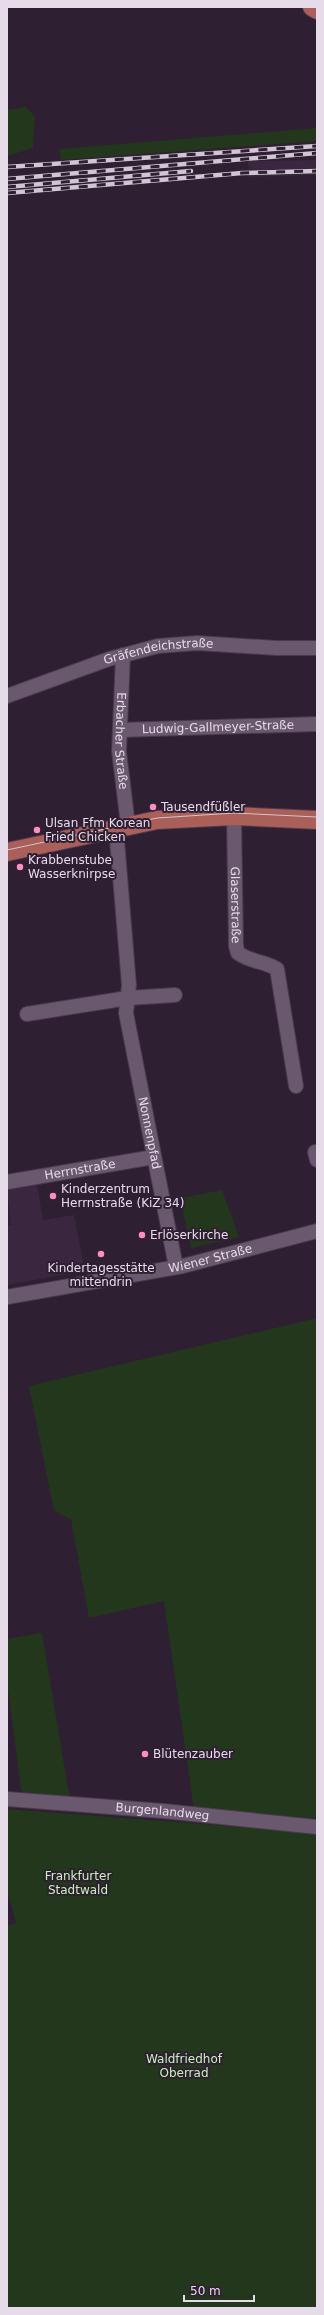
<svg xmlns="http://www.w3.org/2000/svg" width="324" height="2315" font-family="'DejaVu Sans',sans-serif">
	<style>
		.built { fill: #3a263f }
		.green { fill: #23371c }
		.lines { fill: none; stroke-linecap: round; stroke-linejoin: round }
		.minor-casing { stroke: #483b4c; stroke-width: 16 }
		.major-casing { stroke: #483b4c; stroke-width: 20 }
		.minor { stroke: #6a586f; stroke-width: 14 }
		.major { stroke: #aa5f58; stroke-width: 18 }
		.tram { stroke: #d0c5d3; stroke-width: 1 }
		.rail-casing { stroke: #d0c5d3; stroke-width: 4.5 }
		.rail { stroke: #2f1f33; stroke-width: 3; stroke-dasharray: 9; stroke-linecap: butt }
		.poi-dot { fill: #fe8ebe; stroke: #2f1f33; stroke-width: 1.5 }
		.labels { text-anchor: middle; stroke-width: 4; stroke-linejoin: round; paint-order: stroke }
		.street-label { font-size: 12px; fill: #e6dbe9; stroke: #2f1f33 }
		.poi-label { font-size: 12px; fill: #e6dbe9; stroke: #2f1f33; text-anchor: start }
		.park-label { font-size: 12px; fill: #c3f2b5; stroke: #2f1f33 }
	</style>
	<rect width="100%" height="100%" fill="#2f1f33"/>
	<path class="built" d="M317,160v15l-68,2 -1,-16z
		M37,1184l6,36 31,-5 11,56 -78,14v-59l4,-1 -4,-36z"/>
	<path class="green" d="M26,107l9,10 -2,31 -26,8v-46z
		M317,128v13l-256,19 -2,-11z
		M222,1190l17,47 -48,11 -11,-50z
		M317,1318v500l-123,-8 -30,-209 -75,17 -18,-99 -17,-8 -25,-125z
		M42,1633l28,167 -48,-4 -15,-113v-44z
		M7,1809l310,24v475h-310v-382l9,-3 -9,-32z"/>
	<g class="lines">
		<defs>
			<g id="minor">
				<path id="s1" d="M123,655l-4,96 9,74"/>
				<path id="s2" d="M7,696l102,-37 49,-13 39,-3 79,5h41"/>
				<path id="s3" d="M120,730l197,-6"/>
				<path id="s4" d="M234,816l2,130 2,7c12,9 27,8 39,16l19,117"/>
				<path id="s5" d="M116,828l13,157 -3,28 50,254"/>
				<path d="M27,1014l101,-16 47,-3"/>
				<path d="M315,1152l2,8"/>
				<path id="s6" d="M7,1182l147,-25"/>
				<path id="s7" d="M7,1297l176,-31 134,-35"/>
				<path id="s8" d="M7,1799l156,12 154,16"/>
			</g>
			<path id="major" d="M312,7l5,3
				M7,852l150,-32 77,-4 83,4"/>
		</defs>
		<use href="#minor" class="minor-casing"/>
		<use href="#major" class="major-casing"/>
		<use href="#minor" class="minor"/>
		<use href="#major" class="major"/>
		<path class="tram" d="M7,850l150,-32 77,-5 83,4"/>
		<defs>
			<path id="rail" d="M7,167l310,-21
				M7,179l310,-26
				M7,187l184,-16
				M7,193l235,-20 75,-2"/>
		</defs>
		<use href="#rail" class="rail-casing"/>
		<use href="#rail" class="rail"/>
	</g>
	<g class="poi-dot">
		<circle cx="153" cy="807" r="4"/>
		<circle cx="37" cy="830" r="4"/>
		<circle cx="20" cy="867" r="4"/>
		<circle cx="53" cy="1196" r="4"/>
		<circle cx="142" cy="1235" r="4"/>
		<circle cx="101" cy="1254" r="4"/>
		<circle cx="145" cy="1754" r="4"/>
	</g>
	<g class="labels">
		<g class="street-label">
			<text dy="4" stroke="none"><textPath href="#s2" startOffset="159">Gräfendeichstraße</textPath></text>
			<text dy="4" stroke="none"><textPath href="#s3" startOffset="98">Ludwig-Gallmeyer-Straße</textPath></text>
			<text dy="4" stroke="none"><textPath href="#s1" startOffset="86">Erbacher Straße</textPath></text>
			<text dy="4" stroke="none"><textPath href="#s4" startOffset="89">Glaserstraße</textPath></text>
			<text dy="4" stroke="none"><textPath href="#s5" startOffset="308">Nonnenpfad</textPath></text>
			<text dy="4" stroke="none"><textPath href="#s6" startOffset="74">Herrnstraße</textPath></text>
			<text dy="4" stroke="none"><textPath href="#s7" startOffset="207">Wiener Straße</textPath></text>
			<text dy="4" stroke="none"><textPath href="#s8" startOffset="156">Burgenlandweg</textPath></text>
		</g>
		<g class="poi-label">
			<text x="161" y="811">Tausendfüßler</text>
			<text x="45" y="827">Ulsan Ffm Korean<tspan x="45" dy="14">Fried Chicken</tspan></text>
			<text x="28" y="864">Krabbenstube<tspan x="28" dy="14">Wasserknirpse</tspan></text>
			<text x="61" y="1193">Kinderzentrum<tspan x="61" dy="14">Herrnstraße (KiZ 34)</tspan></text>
			<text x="150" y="1239">Erlöserkirche</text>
			<text x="101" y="1272" text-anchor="middle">Kindertagesstätte<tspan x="101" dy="14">mittendrin</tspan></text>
			<text x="153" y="1758">Blütenzauber</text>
		</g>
		<g class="park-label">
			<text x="78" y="1880">Frankfurter<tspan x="78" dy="14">Stadtwald</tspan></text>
			<text x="184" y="2063">Waldfriedhof<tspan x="184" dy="14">Oberrad</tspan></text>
		</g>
	</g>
	<rect width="324" height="2315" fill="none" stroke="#e6dbe9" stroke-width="16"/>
	<path d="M184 2295v6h70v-6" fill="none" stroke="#e6dbe9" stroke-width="2"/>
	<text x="190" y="2295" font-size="12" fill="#e6dbe9" stroke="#2f1f33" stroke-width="3" paint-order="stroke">50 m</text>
</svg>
